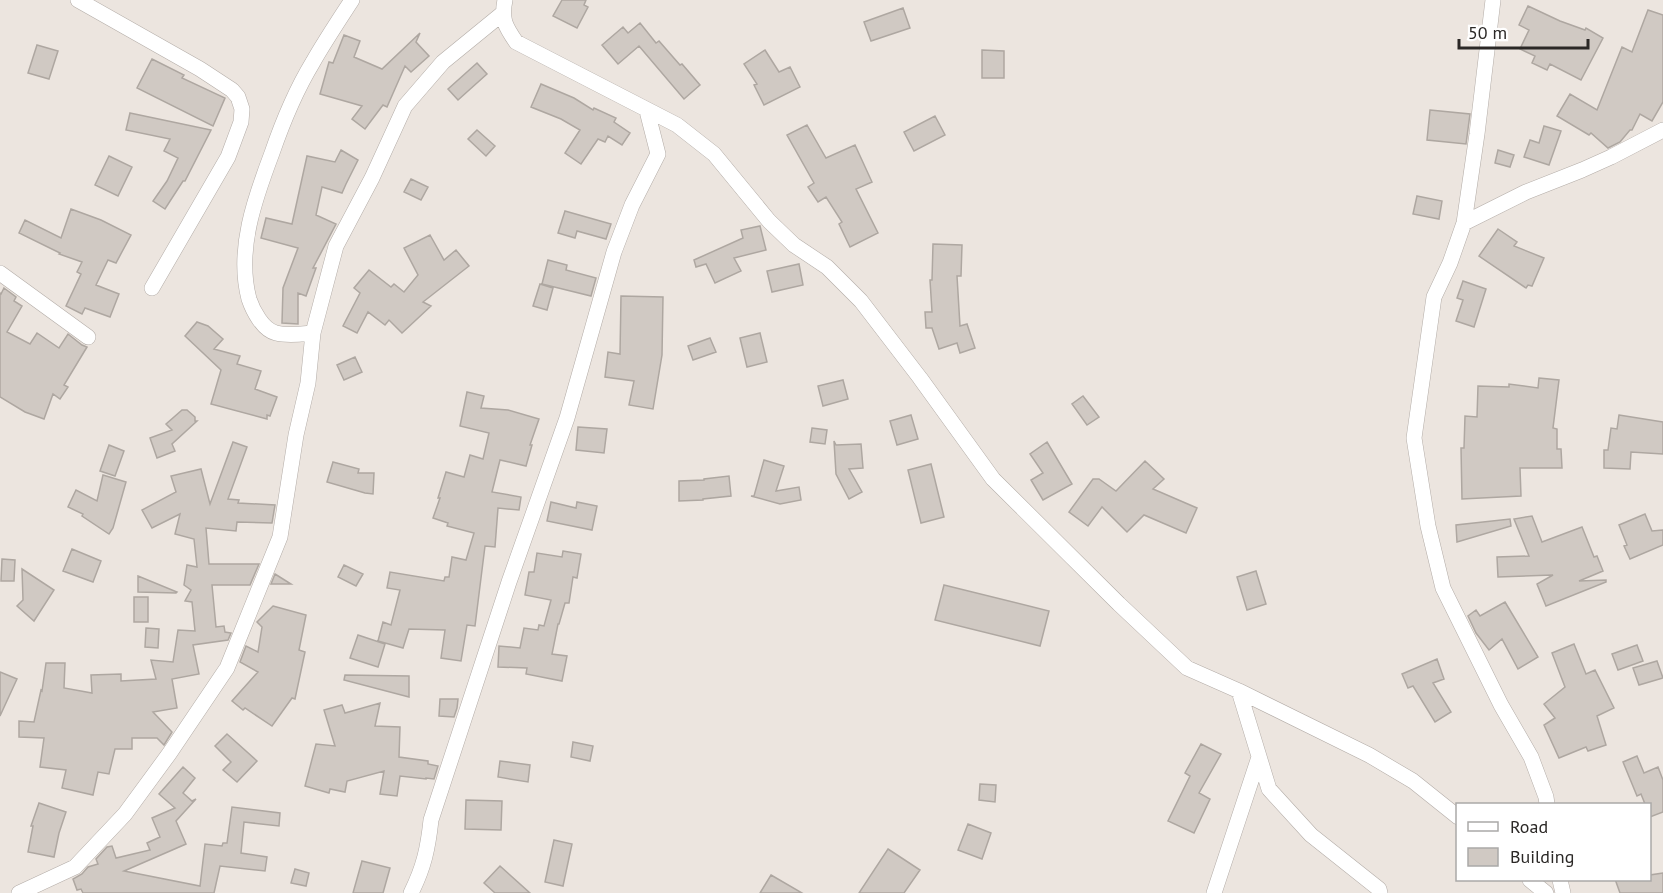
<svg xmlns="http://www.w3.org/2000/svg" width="1663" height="893" font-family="'PT Sans',sans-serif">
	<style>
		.building { fill: #d0c9c3; stroke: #aea7a1; stroke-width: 1.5 }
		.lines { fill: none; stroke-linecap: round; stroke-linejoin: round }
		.minor-casing { stroke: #b3aca7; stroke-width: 16 }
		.minor { stroke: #fff; stroke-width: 15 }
	</style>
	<rect width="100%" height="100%" fill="#ece5df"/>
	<path class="building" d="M562,0h24l-2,5 4,2 -11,21 -24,-12z
		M1528,6l32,15 25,9 1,-2 17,10 -22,42 -31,-16 -3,6 -15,-7 3,-7 -15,-7 9,-19 -10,-5z
		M903,8l7,20 -39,13 -7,-19z
		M1648,10l15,5v87l-11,19 -12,-7 -8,16h-2l-10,12 -12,6 -17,-15 -2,2 -32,-19 13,-22 27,16 25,-63 10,5z
		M640,23l16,20 3,-2 21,24 2,-1 18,21 -16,14 -45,-53 -21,18 -16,-19 21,-18 5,6z
		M420,33l-4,9 13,14 -18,16 -6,-6 -18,41 -4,-2 -18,24 -13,-10 10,-13 -42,-12 9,-32 4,1 11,-28 16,6 -6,16 28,12z
		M37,45l21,6 -9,28 -21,-6z
		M765,50l14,22 11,-5 10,20 -36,18 -10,-20 3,-1 -13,-20z
		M982,50l22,1v27h-22z
		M152,59l32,16 -2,3 43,20 -12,28 -76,-38z
		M477,63l10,11 -29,26 -10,-11z
		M541,84l33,14 19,12 1,-2 22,10 -2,4 16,11 -8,12 -14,-9 -3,6 -7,-3 -17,25 -16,-11 15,-23 -19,-11 -30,-12z
		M1430,110l40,4 -4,30 -39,-4z
		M130,113l81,17 -26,51h-2l-18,28 -12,-8 14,-20 11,-23 -14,-7 6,-12 -44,-9z
		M935,116l10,19 -31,16 -10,-19z
		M807,125l19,33 29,-13 17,37 -16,7 22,44 -28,14 -11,-23 3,-2 -16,-25 -8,5 -10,-15 6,-4 -27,-48z
		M1544,126l17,5 -12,34 -25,-8 6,-17 9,3z
		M477,130l18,16 -9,10 -18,-17z
		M341,150l17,10 -12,24 -4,9 -20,-6 -6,28 20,9 -23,44h3l-10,28 -8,-3v31l-16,-1 1,-35 15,-40 -37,-10 5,-20 26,6 15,-68 28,6z
		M1498,150l16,5 -4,12 -15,-4z
		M109,156l23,11 -14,29 -23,-11z
		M411,179l17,8 -7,13 -17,-8z
		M1417,196l25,5 -3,18 -26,-5z
		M71,209l30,11 30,15 -15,28 -8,-3 -12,25 23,9 -9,23 -25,-9 -3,6 -16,-8 15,-32 -4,-2 5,-10 -23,-8 1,-1 -41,-20 6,-13 36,18z
		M565,211l46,13 -5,15 -29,-8 -2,7 -17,-5z
		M760,226l6,24 -32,8 7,13 -26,12 -9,-19 -10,3 -2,-7 49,-22 -2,-8z
		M1498,229l19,13 -3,4 30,12 -12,28 -4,-1 -2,3 -47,-32z
		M430,235l14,25 12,-10 13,16 -46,36 8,4 -29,27 -13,-13 -4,5 -17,-13 -11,21 -14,-7 17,-33 -6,-5 15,-18 22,17 3,-3 10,8 14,-17 -14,-27z
		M933,244l29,1 -1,31h-4l3,50 7,-2 8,24 -15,5 -3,-10 -18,6 -7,-21h-6l-1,-16h7l-2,-32h2z
		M548,260l19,5 -1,5 30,8 -5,18 -49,-12z
		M799,264l4,21 -31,7 -5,-21z
		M1463,281l23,8 -12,38 -18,-6 7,-21 -6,-2z
		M540,284l13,4 -6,22 -14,-4z
		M4,288l12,9 -2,4 8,5 -15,26 23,12 7,-11 22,15 9,-14 14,11 5,2 -23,38 4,2 -8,12 -7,-5 -9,25 -19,-7 -25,-15v-104l1,1z
		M621,296l42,1 -1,58 -9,54 -24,-4 5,-24 -29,-4 3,-25 12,2z
		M197,322l11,4 15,13 -9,10 26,7 -3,8 24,7 -6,18 22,8 -7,19 -3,-1v4l-56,-15 10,-34 -36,-34z
		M760,333l7,29 -20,5 -7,-29z
		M710,338l6,14 -23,8 -5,-14z
		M355,357l7,15 -18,8 -7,-15z
		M1539,378l20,2 -6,48 4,1v20h4l1,19h-42l1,28 -59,3 -1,-51h3l1,-32 12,1 1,-31 31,1v-3l29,4z
		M843,380l5,19 -25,7 -5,-20z
		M467,392l17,4 -3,12 27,2 31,9 -9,26h2l-6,21 -26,-6 -8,32 29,5 -2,13 -21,-2 -3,39 -10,-1 -10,80 -8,-1 -6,36 -20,-3 4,-28 -36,-1 -6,19 -25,-7 5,-19 8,3 9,-35 -13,-2 3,-16 54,9 1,-4h4l3,-20 14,3 8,-27 -27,-7 1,-3 -15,-5 7,-20h-2l8,-26 18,5 6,-22 13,4 6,-26 -29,-7z
		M1083,396l16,21 -12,8 -15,-21z
		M182,410h5l8,7v4h2l-25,23 3,7 -18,7 -7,-20 22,-8 -6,-6z
		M911,415l7,24 -21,6 -7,-24z
		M1619,415l44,7v32l-32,-2 -1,17 -26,-1v-18h4l3,-22 6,1z
		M578,427l29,2 -3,24 -28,-3z
		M812,428l15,2 -2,14 -15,-2z
		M834,441l2,4 25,-1 2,24 -14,1 13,23 -13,7 -13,-25z
		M233,442l14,5 -19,52 11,1 -1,3 37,2 -3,18 -35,-1 -1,9 -30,-3 3,36h50l-9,21h-38l4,42 8,-1 1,6 6,1 -3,7 -35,5 6,29 -27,5 5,29 -24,4 19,20 -8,13 -7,-7h-25v11h-17l-6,25 -11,-2 -5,23 -31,-7 4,-18 -26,-3 4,-29 -25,-1v-16l15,1 7,-32 1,1 4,-28h19l-1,25 28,5 -1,-18 30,-1v7l35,-2 -5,-19 22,2 5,-32 17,1 -3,-29 -7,-1 6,-11 -7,-5 3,-20 10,2 -3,-28 -19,-5 5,-20 -28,14 -10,-18 34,-18 -5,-16 30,-7 9,35z
		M1047,442l25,42 -29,16 -12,-20 12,-7 -13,-19z
		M109,445l15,6 -9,25 -15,-5z
		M764,460l20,6 -8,25 23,-4 2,13 -21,4 -29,-8h3z
		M1145,461l19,18 -11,10 44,19 -11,25 -42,-18 -17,17 -25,-25 -14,19 -19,-14 24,-33h6l17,12z
		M333,462l26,7 -1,4h16l-1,21 -8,-1 -38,-11z
		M931,464l13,53 -23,6 -13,-53z
		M103,475l23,7 -13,46 -4,6 -27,-18 1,-2 -15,-7 8,-17 21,11z
		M729,476l2,20 -28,3v1l-24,1v-20l25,-1v-1z
		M551,502l25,6 1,-6 20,4 -5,24 -45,-9z
		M1645,514l7,17 11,-1v15l-33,14 -6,-13 3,-1 -8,-20z
		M1532,516l10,26 40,-15 12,30 3,-1 6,15 -24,10 27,-1v2l-60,24 -9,-22 16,-9 -55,2 -1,-20 32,-1 -15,-37z
		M1510,519l1,7 -54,16 -1,-17z
		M72,549l29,12 -8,21 -30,-11z
		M563,551l18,3 -4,24 -4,-1 -4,26h-4l-6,21h-1l-6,30 15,2 -5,25 -36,-7 1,-6 -29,-1 1,-21 21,2 4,-20 14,2 1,-5 5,1 7,-26 -26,-5 4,-23h5l3,-19 25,4z
		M2,559l13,1 -1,21h-13z
		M344,565l19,9 -7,12 -18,-9z
		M22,569l32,21 -20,31 -17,-15 6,-6z
		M1256,571l10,33 -19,6 -10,-33z
		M275,574l16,10h-20z
		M138,576l39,16 -1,1 -38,-1z
		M944,585l105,26 -9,35 -105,-26z
		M134,597h14v25h-14z
		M1505,602l33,55 -20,12 -16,-30 -13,11 -13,-17 -8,-17 8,-6 4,6z
		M273,606l33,9 -7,35 6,2 -10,47 -3,-1 -20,28 -27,-18 -2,2 -11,-9 26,-29 -18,-10 6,-16 12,6 4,-25 -5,-5z
		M146,628l13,1 -1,19 -13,-1z
		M358,635l27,9 -7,23 -28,-9z
		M1574,644l12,30 9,-4 19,38 -17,8 9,29 -18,6 -2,-4 -27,11 -15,-33 11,-7 -11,-14 21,-17 -13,-34z
		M1637,645l6,16 -25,9 -6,-16z
		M1437,659l7,20 -11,4 18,29 -16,10 -22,-36 -5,2 -6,-14z
		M1657,661l6,17 -24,7 -6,-17z
		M0,672l17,7 -17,37z
		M345,675l64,1v21l-65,-17z
		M440,699h18l-1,9 -3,9 -15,-1z
		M380,703l-5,23 25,1 -1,30 29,4v3l10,2 -4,13 -8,-1v1l-26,-3 -3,20 -17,-2 4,-23 -37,10 -2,11 -15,-3 -1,4 -24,-7 11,-42 19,2 -11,-36 18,-5 3,8z
		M227,734l30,27 -20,21 -14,-12 8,-8 -16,-16z
		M573,742l20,4 -3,15 -19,-4z
		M1201,744l20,10 -22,39 11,6 -16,34 -26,-12 22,-45 -5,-3z
		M1637,756l7,17 14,-6 5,13v32l-13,5v-13h-5l-4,-10 -4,2 -14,-34z
		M500,761l30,4 -2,17 -30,-5z
		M183,767l12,11 -12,15 9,8 4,-2 -20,22 10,23 -62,27 76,15 5,-42 17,2 1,-3h4l5,-36 48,6 -1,13 -35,-4 -3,31 26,4 -2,14 -45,-5 -6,27h-131l-2,-4 -4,1 -4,-11 9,-5 6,-7 10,-3 -2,-5 11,-12 5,-1 4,12 34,-8 -3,-7 13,-6 -8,-19 23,-10 -16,-14z
		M980,784l16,1 -1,17 -16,-2z
		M466,800l36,1 -1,29 -36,-1z
		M39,803l27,9 -7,21 -5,24 -26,-5 5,-26h-2z
		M968,824l23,9 -9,26 -24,-9z
		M554,840l18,4 -9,42 -18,-4z
		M888,849l32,21 -16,23h-45z
		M362,861l28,7 -7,25h-30z
		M500,866l30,27h-35l-11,-10z
		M295,869l14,4 -3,13 -15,-3z
		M1663,873v20h-43l-5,-14h35v-4z
		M771,875l31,18h-42z"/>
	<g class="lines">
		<defs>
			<path id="minor" d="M78,0l122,69 32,21 6,7 4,12 -1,13 -13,35 -76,131
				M505,0c-4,19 0,26 11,42l161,83 37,29 55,67 25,24 33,22 34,34 59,77 73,101 126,125 68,64 52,23 130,64 44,26 45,36
				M1493,0l-16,134 -13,89 -14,40 -16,34 -20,141 14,88 15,62 58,117 30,52 15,40 1,7
				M1464,223l62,-31 56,-22 29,-13 52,-27
				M0,273l88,64
				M313,333c-12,1 -25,3 -37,0 -13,-3 -23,-22 -27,-34 -13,-49 6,-101 23,-146 11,-32 24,-63 41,-91 12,-21 26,-42 39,-62
				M1239,691l30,98 42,46 68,54 1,4
				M1530,880l16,13
				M1560,880l3,13
				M19,893l56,-26 50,-53 44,-60 58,-86 53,-131 16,-102 12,-52 5,-50 23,-87 36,-68 33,-72 38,-44 60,-49
				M411,893c13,-26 17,-45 20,-73l78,-238 58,-164 47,-166 18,-47 26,-51 -11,-43
				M1214,893l45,-136"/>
		</defs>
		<use href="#minor" class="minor-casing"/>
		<use href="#minor" class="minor"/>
	</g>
	<rect x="1456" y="803" width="195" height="78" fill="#ffffff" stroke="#aaa9a8" stroke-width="1.5"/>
	<rect x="1468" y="822" width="30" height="9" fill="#ffffff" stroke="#aaa9a8" stroke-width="1.5"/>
	<text x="1510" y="833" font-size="18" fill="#2b2826">Road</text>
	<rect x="1468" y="848" width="30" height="18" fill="#d0c9c3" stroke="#aaa9a8" stroke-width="1.5"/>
	<text x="1510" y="863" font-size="18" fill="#2b2826">Building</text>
	<path d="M1459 39v9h129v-9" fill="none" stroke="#2b2826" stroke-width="3"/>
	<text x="1468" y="39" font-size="18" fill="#2b2826" stroke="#ffffff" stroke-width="4.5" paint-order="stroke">50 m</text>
</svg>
